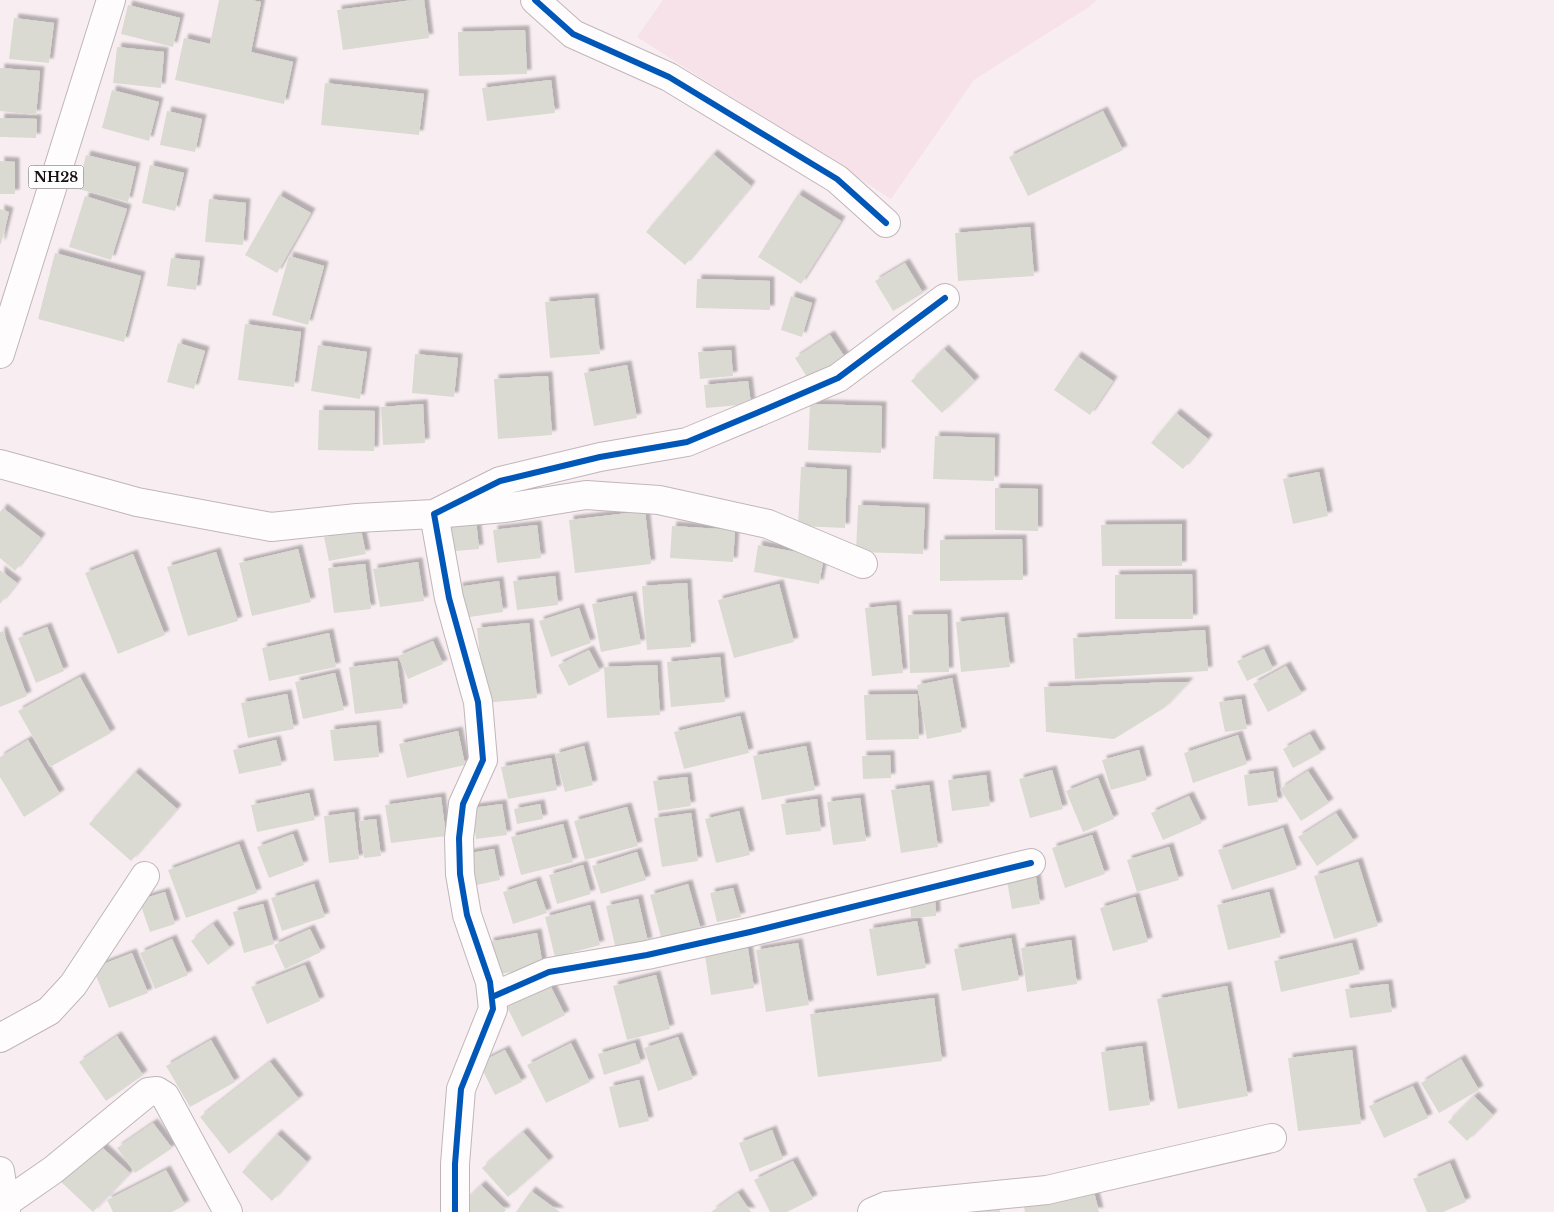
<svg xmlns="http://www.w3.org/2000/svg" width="1554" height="1212" font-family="'Libre Baskerville',serif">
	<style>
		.built { fill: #f6e2e8 }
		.building { fill: #dadad2; filter: url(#shadow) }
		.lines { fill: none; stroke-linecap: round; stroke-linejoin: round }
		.minor-casing { stroke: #c0b6b9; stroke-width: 30 }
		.highway-casing { stroke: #c0b6b9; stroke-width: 30 }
		.minor { stroke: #fefcfd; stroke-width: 28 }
		.highway { stroke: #fefcfd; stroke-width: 28 }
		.cycleway-casing { stroke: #fdfdfd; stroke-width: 9 }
		.cycleway { stroke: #0057b8; stroke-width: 6 }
		.labels { text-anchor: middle; stroke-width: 4.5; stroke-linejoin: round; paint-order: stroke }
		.shield { fill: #fdfdfd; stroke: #5d5758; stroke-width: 1 }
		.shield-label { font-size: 14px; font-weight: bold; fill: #191012 }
	</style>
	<defs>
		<filter id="shadow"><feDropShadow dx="4.5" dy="-4.5" stdDeviation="1" flood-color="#0004"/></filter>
	</defs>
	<rect width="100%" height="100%" fill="#f8eef1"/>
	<path class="built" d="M663,0h434l-8,7 -115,73 -83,119 -254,-162z"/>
	<path class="building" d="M219,0h32l10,2 -10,50 42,10 -9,42 -109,-24 9,-42 26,6z
		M413,0h11l5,38 -86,12 -6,-40z
		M128,5l52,13 -7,29 -52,-13z
		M14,18l40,5 -5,40 -40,-4z
		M525,30l2,44 -68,2 -1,-44z
		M117,47l47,5 -3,36 -48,-5z
		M0,68l40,3 -4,44 -36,-4z
		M551,80l4,33 -68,8 -5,-33z
		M325,83l99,11 -5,41 -98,-10z
		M112,90l47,12 -10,39 -47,-13z
		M167,111l35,8 -7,33 -35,-7z
		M1103,111l20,39 -95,46 -19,-39z
		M0,118l37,1 -1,19 -36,-1z
		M713,154l38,32 -66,79 -39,-33z
		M86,155l50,12 -8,35 -50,-13z
		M0,161l15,1v32h-15z
		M150,165l34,8 -9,38 -33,-8z
		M798,194l43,27 -40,63 -43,-27z
		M279,195l32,18 -34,60 -32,-18z
		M85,196l42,13 -16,51 -42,-13z
		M209,199l37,4 -3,42 -38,-3z
		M0,209l9,3 -8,32h-1z
		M1030,227l4,49 -76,5 -3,-48z
		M55,253l86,23 -17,66 -86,-23z
		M289,256l35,10 -16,59 -36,-10z
		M171,258l29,3 -4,29 -29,-4z
		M905,263l18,30 -30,18 -18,-30z
		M697,279l73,2v29l-74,-2z
		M791,296l21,7 -10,34 -21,-7z
		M594,298l6,56 -50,4 -5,-56z
		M245,324l56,8 -7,55 -56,-7z
		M830,335l16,24 -36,23 -15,-24z
		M178,343l27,8 -11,38 -27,-7z
		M318,345l49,7 -7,47 -49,-8z
		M944,349l31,32 -33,32 -31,-32z
		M731,350l2,26 -33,3 -2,-27z
		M415,354l43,4 -4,39 -42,-4z
		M1077,356l36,25 -23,34 -36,-25z
		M627,365l10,53 -43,8 -10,-53z
		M548,376l4,59 -54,4 -4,-60z
		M748,381l3,23 -45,4 -2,-23z
		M423,404l2,39 -42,2 -2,-38z
		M810,404l72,2 -1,47 -73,-3z
		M319,410l56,1 -1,40 -56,-1z
		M1176,413l32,26 -25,30 -32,-26z
		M935,436l60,2 -1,43 -61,-2z
		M801,467l46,3 -2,58 -47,-2z
		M1319,472l9,44 -35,8 -10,-45z
		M995,488l43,1v42l-43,-1z
		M858,505l67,3 -2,46 -67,-2z
		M3,508l38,30 -26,33 -15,-13v-46z
		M645,511l6,53 -76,9 -6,-53z
		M476,520l3,29 -35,3 -2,-29z
		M1182,524v42h-80l-1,-41z
		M537,525l4,33 -44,5 -4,-33z
		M672,526l63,4 -2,32 -63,-4z
		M361,530l5,24 -37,7 -5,-24z
		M1022,539l1,41 -83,1v-41z
		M758,545l66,12 -5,27 -65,-12z
		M298,549l13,53 -59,14 -13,-53z
		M216,552l22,69 -50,15 -21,-69z
		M133,554l32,81 -47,19 -33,-81z
		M418,562l6,39 -44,6 -7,-38z
		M365,564l6,45 -37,4 -6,-45z
		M0,570l17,13 -17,21z
		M1192,574l1,45h-78v-44z
		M555,576l3,29 -41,5 -4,-29z
		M499,581l4,31 -40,6 -5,-31z
		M687,583l4,64 -44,3 -5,-64z
		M779,584l15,58 -60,16 -16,-58z
		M632,596l9,48 -40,8 -9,-48z
		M896,605l7,68 -31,3 -7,-68z
		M579,608l12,35 -40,14 -12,-36z
		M947,614l2,58 -39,1 -2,-58z
		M1004,617l6,50 -49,5 -5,-50z
		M529,623l8,75 -52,5 -8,-75z
		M47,627l17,44 -28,12 -18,-45z
		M1205,630l3,41 -133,8 -2,-41z
		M3,631l24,65 -27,11v-75z
		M329,633l7,34 -67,14 -7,-33z
		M433,641l10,23 -35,15 -10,-23z
		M1264,649l9,20 -26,12 -10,-20z
		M589,650l11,21 -31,15 -11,-21z
		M720,657l5,45 -54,5 -4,-45z
		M397,661l6,47 -48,6 -6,-47z
		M657,665l3,50 -53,3 -3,-51z
		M1286,666l16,28 -34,18 -15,-28z
		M335,673l9,37 -41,9 -8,-37z
		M80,677l31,56 -61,34 -32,-56z
		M952,678l10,54 -35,7 -10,-54z
		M1175,682h14l-25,26 -50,31 -68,-7 -2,-45z
		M287,694l7,35 -46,9 -7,-35z
		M917,694l2,45 -53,1 -2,-45z
		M1241,699l6,30 -22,3 -6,-30z
		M740,716l9,37 -65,16 -10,-37z
		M376,725l3,32 -45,4 -4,-31z
		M458,731l7,34 -58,13 -8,-34z
		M1310,734l11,19 -28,15 -10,-19z
		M1238,735l9,29 -54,19 -9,-30z
		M28,740l32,54 -36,23 -24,-40v-20z
		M276,740l6,25 -43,9 -6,-24z
		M584,746l9,39 -28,7 -10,-38z
		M806,746l9,44 -53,10 -9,-44z
		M1139,750l8,30 -36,10 -9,-30z
		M890,755l1,23 -28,1 -1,-23z
		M551,758l6,32 -49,9 -7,-32z
		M1052,770l11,39 -33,9 -11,-39z
		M1273,771l5,31 -30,4 -4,-31z
		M1308,771l21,32 -28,18 -21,-32z
		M135,772l42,37 -46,52 -42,-37z
		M986,775l4,31 -38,5 -4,-31z
		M687,777l4,29 -33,5 -5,-30z
		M1098,778l16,41 -31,13 -17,-41z
		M929,785l9,62 -37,6 -10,-63z
		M309,793l6,27 -58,12 -6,-27z
		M1189,796l13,27 -39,17 -12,-27z
		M441,797l5,39 -55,7 -6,-38z
		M860,798l6,43 -33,4 -6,-43z
		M817,799l4,32 -35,4 -5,-31z
		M502,804l5,31 -31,4 -4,-31z
		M540,804l3,15 -26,5 -3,-15z
		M627,807l11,39 -53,14 -11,-39z
		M739,811l11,44 -34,8 -11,-44z
		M354,812l5,47 -30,4 -5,-47z
		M691,813l7,48 -36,6 -8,-49z
		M1336,813l18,28 -37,25 -19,-29z
		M376,819l5,37 -17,2 -5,-37z
		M563,824l10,38 -52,13 -10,-38z
		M1283,828l14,41 -65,21 -14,-40z
		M293,834l11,31 -35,13 -12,-31z
		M1092,835l13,39 -40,14 -13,-40z
		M239,844l18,49 -71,25 -18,-48z
		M1169,847l10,33 -42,12 -10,-32z
		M494,849l6,31 -28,6 -7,-32z
		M637,852l9,28 -45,14 -9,-28z
		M1358,862l20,64 -44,13 -20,-63z
		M583,865l8,29 -34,10 -8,-29z
		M1035,871l5,33 -28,5 -6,-33z
		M536,881l11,32 -34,11 -10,-32z
		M314,884l11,33 -43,14 -11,-33z
		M688,884l13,46 -39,11 -12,-46z
		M733,888l8,29 -24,5 -7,-29z
		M165,892l10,32 -25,8 -11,-32z
		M1269,892l12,45 -53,13 -11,-45z
		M935,897l1,19 -25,2 -1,-19z
		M1135,897l13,45 -35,9 -13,-43z
		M638,899l10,43 -32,8 -10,-44z
		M263,904l11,40 -30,9 -11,-41z
		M590,905l10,40 -45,12 -10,-40z
		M917,921l9,47 -49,8 -8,-47z
		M213,924l17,24 -22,17 -17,-24z
		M310,929l11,23 -36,17 -11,-24z
		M537,933l6,33 -48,9 -6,-33z
		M1011,938l8,42 -57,11 -8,-42z
		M172,939l16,36 -33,14 -15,-36z
		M1071,940l6,44 -50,8 -6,-44z
		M747,942l7,46 -43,7 -7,-46z
		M798,943l11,62 -43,7 -10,-62z
		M1352,943l8,31 -79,18 -7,-31z
		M132,953l16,40 -39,15 -16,-40z
		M305,965l15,36 -53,23 -16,-37z
		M656,975l14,54 -43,11 -14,-54z
		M547,979l18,36 -43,22 -18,-36z
		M1388,984l4,28 -42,6 -5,-29z
		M1227,986l21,110 -70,13 -21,-110z
		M934,998l8,63 -124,16 -8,-63z
		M117,1036l26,39 -37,26 -27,-39z
		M678,1037l15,42 -35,12 -14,-43z
		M211,1040l24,42 -45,25 -24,-41z
		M571,1043l19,39 -44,21 -19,-38z
		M635,1043l6,20 -37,12 -6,-21z
		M1142,1046l8,59 -41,6 -8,-59z
		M505,1050l17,32 -27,13 -16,-32z
		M1352,1050l9,74 -63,7 -10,-73z
		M1461,1059l18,31 -40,23 -18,-30z
		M270,1062l29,37 -70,55 -29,-37z
		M639,1080l10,41 -30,7 -10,-41z
		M1413,1086l15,32 -44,20 -15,-32z
		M1474,1096l19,19 -26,26 -19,-19z
		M153,1123l19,25 -37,25 -18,-25z
		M772,1130l11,29 -33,13 -11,-29z
		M523,1132l26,29 -41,36 -26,-29z
		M277,1134l30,28 -35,39 -30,-29z
		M94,1140l36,33 -37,39 -35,-33z
		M793,1161l20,38 -26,13h-17l-16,-32z
		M1450,1163l16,39 -23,10h-16l-14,-33z
		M166,1170l19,35 -13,7h-59l-6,-12z
		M481,1185l25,25 -2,2h-38l-6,-6z
		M1093,1188l6,24h-74l-2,-9z
		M531,1191l29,21h-44z
		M738,1193l13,19h-40z
		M999,1207l1,5h-32v-1z"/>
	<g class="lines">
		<defs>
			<path id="minor" d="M535,0l38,34 96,43 168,102 49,44
				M0,464l137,38 134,25 86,-9 77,-4 71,-6 81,-13 73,5 109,24 95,40
				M492,997l57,-25 98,-17 103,-23 281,-69
				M0,1038l49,-27 24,-26 72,-109
				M0,1171l6,41
				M4,1204l49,-34 95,-78 9,-1 8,5 63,116
				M455,1212v-48l6,-75 32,-80 -3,-27 -23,-67 -7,-41 -1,-36 4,-34 20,-44 -5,-58 -29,-104 -15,-84 66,-33 100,-24 87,-15 72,-30 79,-34 107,-80
				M872,1212l14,-6 161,-16 225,-52"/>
			<path id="highway" d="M0,354l111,-354"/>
		</defs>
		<use href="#minor" class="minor-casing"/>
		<use href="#highway" class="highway-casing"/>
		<use href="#minor" class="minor"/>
		<use href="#highway" class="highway"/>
		<defs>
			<path id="cycleway" d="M535,0l38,34 96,43 168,102 49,44
				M492,997l57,-25 98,-17 103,-23 281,-69
				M455,1212v-48l6,-75 32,-80 -3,-27 -23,-67 -7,-41 -1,-36 4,-34 20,-44 -5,-58 -29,-104 -15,-84 66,-33 100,-24 87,-15 72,-30 79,-34 107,-80"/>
		</defs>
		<use href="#cycleway" class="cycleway-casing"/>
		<use href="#cycleway" class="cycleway"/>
	</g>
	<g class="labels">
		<rect class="shield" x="28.5" y="165.5" width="55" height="23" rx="4"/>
		<g class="shield-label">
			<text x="56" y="182">NH28</text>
		</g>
	</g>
</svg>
